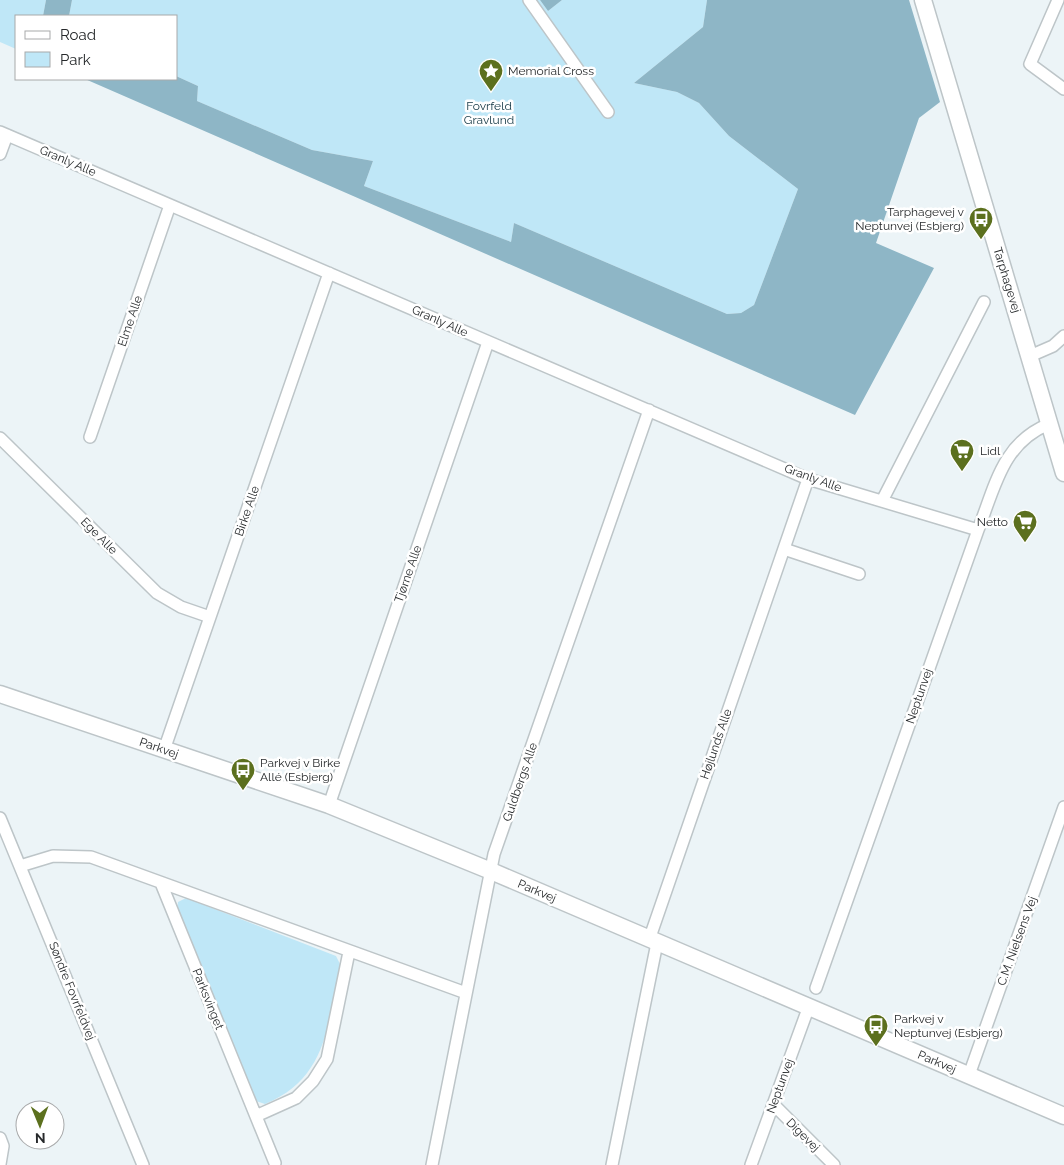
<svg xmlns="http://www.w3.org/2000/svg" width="1064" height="1165" font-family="Raleway,sans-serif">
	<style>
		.green { fill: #bfe7f7 }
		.forest { fill: #8eb6c6 }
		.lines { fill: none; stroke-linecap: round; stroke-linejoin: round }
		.street-casing { stroke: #bdc5c8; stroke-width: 14 }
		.secondary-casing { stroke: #bdc5c8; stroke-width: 19 }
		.street { stroke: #fff; stroke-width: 11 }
		.secondary { stroke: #fff; stroke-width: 16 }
		.labels { text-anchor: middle; stroke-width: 5; stroke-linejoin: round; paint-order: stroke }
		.poi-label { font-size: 12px; fill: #26292b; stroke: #fff; text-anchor: start }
		.park-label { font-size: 12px; fill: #123643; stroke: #fff }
		.street-label { font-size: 12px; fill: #26292b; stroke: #fff }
	</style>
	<rect width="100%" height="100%" fill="#ecf4f7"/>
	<path class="green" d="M0,0h46l-3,16h-27v33l-16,-7z
		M72,0h468l8,11 14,-11h145l-4,27 -69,56 43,9 22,11 30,33 69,53 -44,116 -13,8 -14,1 -213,-91 -3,19 -147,-56 9,-25 -61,-11 -115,-49 1,-15 -22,-10v-60h-107z
		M186,898l150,58 4,8c-12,59 -12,114 -75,140l-9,-3 -79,-192 1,-7z"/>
	<path class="forest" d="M46,0h26l-3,16h-26z
		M540,0h22l-14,11z
		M707,0h202l31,102 -21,16 -43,125 58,25 -79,147 -770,-336h91v-3l22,10 -1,15 115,49 61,11 -9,25 147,56 3,-19 213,91 14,-1 13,-8 44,-116 -69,-53 -30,-33 -22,-11 -43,-9 69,-56z"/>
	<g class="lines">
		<defs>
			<path id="street" d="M529,0l79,112
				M1058,0l-28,64 34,25
				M0,132l808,347 170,51
				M0,154l7,-19
				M1030,356l23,-10 11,-10
				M90,437l80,-232
				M0,438l157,155 24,14 29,10
				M882,501l102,-199
				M784,549l75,25
				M164,750l165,-477
				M329,805l159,-463
				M0,818l143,347
				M20,866l33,-10 38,1 375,136
				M161,883l114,280
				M649,940l159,-461
				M816,988l162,-458c17,-43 24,-87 71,-106
				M969,1075l95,-268
				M773,1104l61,61
				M256,1116l40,-18 17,-17 14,-22 22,-107
				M0,1138l3,8 -3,18
				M432,1165l62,-311 155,-444
				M612,1165l45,-222
				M751,1165l58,-159"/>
			<path id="secondary" d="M923,0l141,473
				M0,694l329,111 162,66 573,245"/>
		</defs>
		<use href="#street" class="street-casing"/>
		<use href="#secondary" class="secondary-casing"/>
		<use href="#street" class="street"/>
		<use href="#secondary" class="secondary"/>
	</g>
	<defs>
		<symbol id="sight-pin" viewBox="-11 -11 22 30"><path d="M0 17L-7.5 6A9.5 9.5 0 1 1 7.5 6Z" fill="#5c701e" stroke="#fff"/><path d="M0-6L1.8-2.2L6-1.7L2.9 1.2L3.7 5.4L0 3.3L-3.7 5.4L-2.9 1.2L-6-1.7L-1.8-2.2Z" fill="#fff"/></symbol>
		<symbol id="bus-pin" viewBox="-11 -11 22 30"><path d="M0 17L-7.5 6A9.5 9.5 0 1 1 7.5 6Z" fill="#5c701e" stroke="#fff"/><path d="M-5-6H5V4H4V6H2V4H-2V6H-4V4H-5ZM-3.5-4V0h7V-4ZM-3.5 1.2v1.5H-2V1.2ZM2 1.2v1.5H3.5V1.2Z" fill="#fff"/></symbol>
		<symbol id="supermarket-pin" viewBox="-11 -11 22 30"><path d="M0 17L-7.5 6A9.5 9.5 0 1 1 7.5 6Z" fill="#5c701e" stroke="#fff"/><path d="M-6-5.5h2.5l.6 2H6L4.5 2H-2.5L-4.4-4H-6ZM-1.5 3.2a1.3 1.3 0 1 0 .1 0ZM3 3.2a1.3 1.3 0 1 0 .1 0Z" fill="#fff"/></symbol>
	</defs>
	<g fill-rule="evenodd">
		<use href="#sight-pin" x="477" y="57" width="28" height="38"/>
		<use href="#bus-pin" x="967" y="205" width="28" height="38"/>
		<use href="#supermarket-pin" x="948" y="437" width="28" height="38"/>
		<use href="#supermarket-pin" x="1011" y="508" width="28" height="38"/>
		<use href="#bus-pin" x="229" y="756" width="28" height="38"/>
		<use href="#bus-pin" x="862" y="1012" width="28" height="38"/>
	</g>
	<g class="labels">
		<g class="poi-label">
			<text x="508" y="75">Memorial Cross</text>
			<text x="964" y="216" text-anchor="end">Tarphagevej v<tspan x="964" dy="14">Neptunvej (Esbjerg)</tspan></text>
			<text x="980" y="455">Lidl</text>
			<text x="1008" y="526" text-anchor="end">Netto</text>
			<text x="260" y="767">Parkvej v Birke<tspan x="260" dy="14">Allé (Esbjerg)</tspan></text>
			<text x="894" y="1023">Parkvej v<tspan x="894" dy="14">Neptunvej (Esbjerg)</tspan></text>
		</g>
		<g class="park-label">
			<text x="489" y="110">Fovrfeld<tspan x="489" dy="14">Gravlund</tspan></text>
		</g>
		<g class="street-label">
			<text transform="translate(68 161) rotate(23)" y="4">Granly Alle</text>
			<text transform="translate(1007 280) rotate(73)" y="4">Tarphagevej</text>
			<text transform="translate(130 321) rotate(-71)" y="4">Elme Alle</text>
			<text transform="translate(440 321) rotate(24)" y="4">Granly Alle</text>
			<text transform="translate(813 478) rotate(20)" y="4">Granly Alle</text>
			<text transform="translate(247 511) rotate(-71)" y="4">Birke Alle</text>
			<text transform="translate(99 536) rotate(45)" y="4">Ege Alle</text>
			<text transform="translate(408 574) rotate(-71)" y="4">Tjørne Alle</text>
			<text transform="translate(919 696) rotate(-71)" y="4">Neptunvej</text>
			<text transform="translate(716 744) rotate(-71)" y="4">Højlunds Alle</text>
			<text transform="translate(159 748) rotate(19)" y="4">Parkvej</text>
			<text transform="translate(520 782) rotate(-71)" y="4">Guldbergs Alle</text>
			<text transform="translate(537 891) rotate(23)" y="4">Parkvej</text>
			<text transform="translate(1017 941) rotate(-70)" y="4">C.M. Nielsens Vej</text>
			<text transform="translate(72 991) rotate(68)" y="4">Søndre Fovrfeldvej</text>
			<text transform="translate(208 999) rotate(68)" y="4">Parksvinget</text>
			<text transform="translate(937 1062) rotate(23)" y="4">Parkvej</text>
			<text transform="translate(780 1086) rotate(-70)" y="4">Neptunvej</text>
			<text transform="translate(803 1135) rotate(45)" y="4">Digevej</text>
		</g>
	</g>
	<rect x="15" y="15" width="162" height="65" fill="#ffffff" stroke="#a8a9aa"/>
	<rect x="25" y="31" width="25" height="8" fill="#ffffff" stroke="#a8a9aa"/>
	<text x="60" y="40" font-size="15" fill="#26292b">Road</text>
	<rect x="25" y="52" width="25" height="15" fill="#bfe7f7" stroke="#a8a9aa"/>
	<text x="60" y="65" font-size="15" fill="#26292b">Park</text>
	<g transform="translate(40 1125) rotate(179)"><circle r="24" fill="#ffffff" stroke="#a8a9aa"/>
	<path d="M0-4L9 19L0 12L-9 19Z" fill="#5c701e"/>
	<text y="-8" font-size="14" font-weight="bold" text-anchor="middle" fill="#26292b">N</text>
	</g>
</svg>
